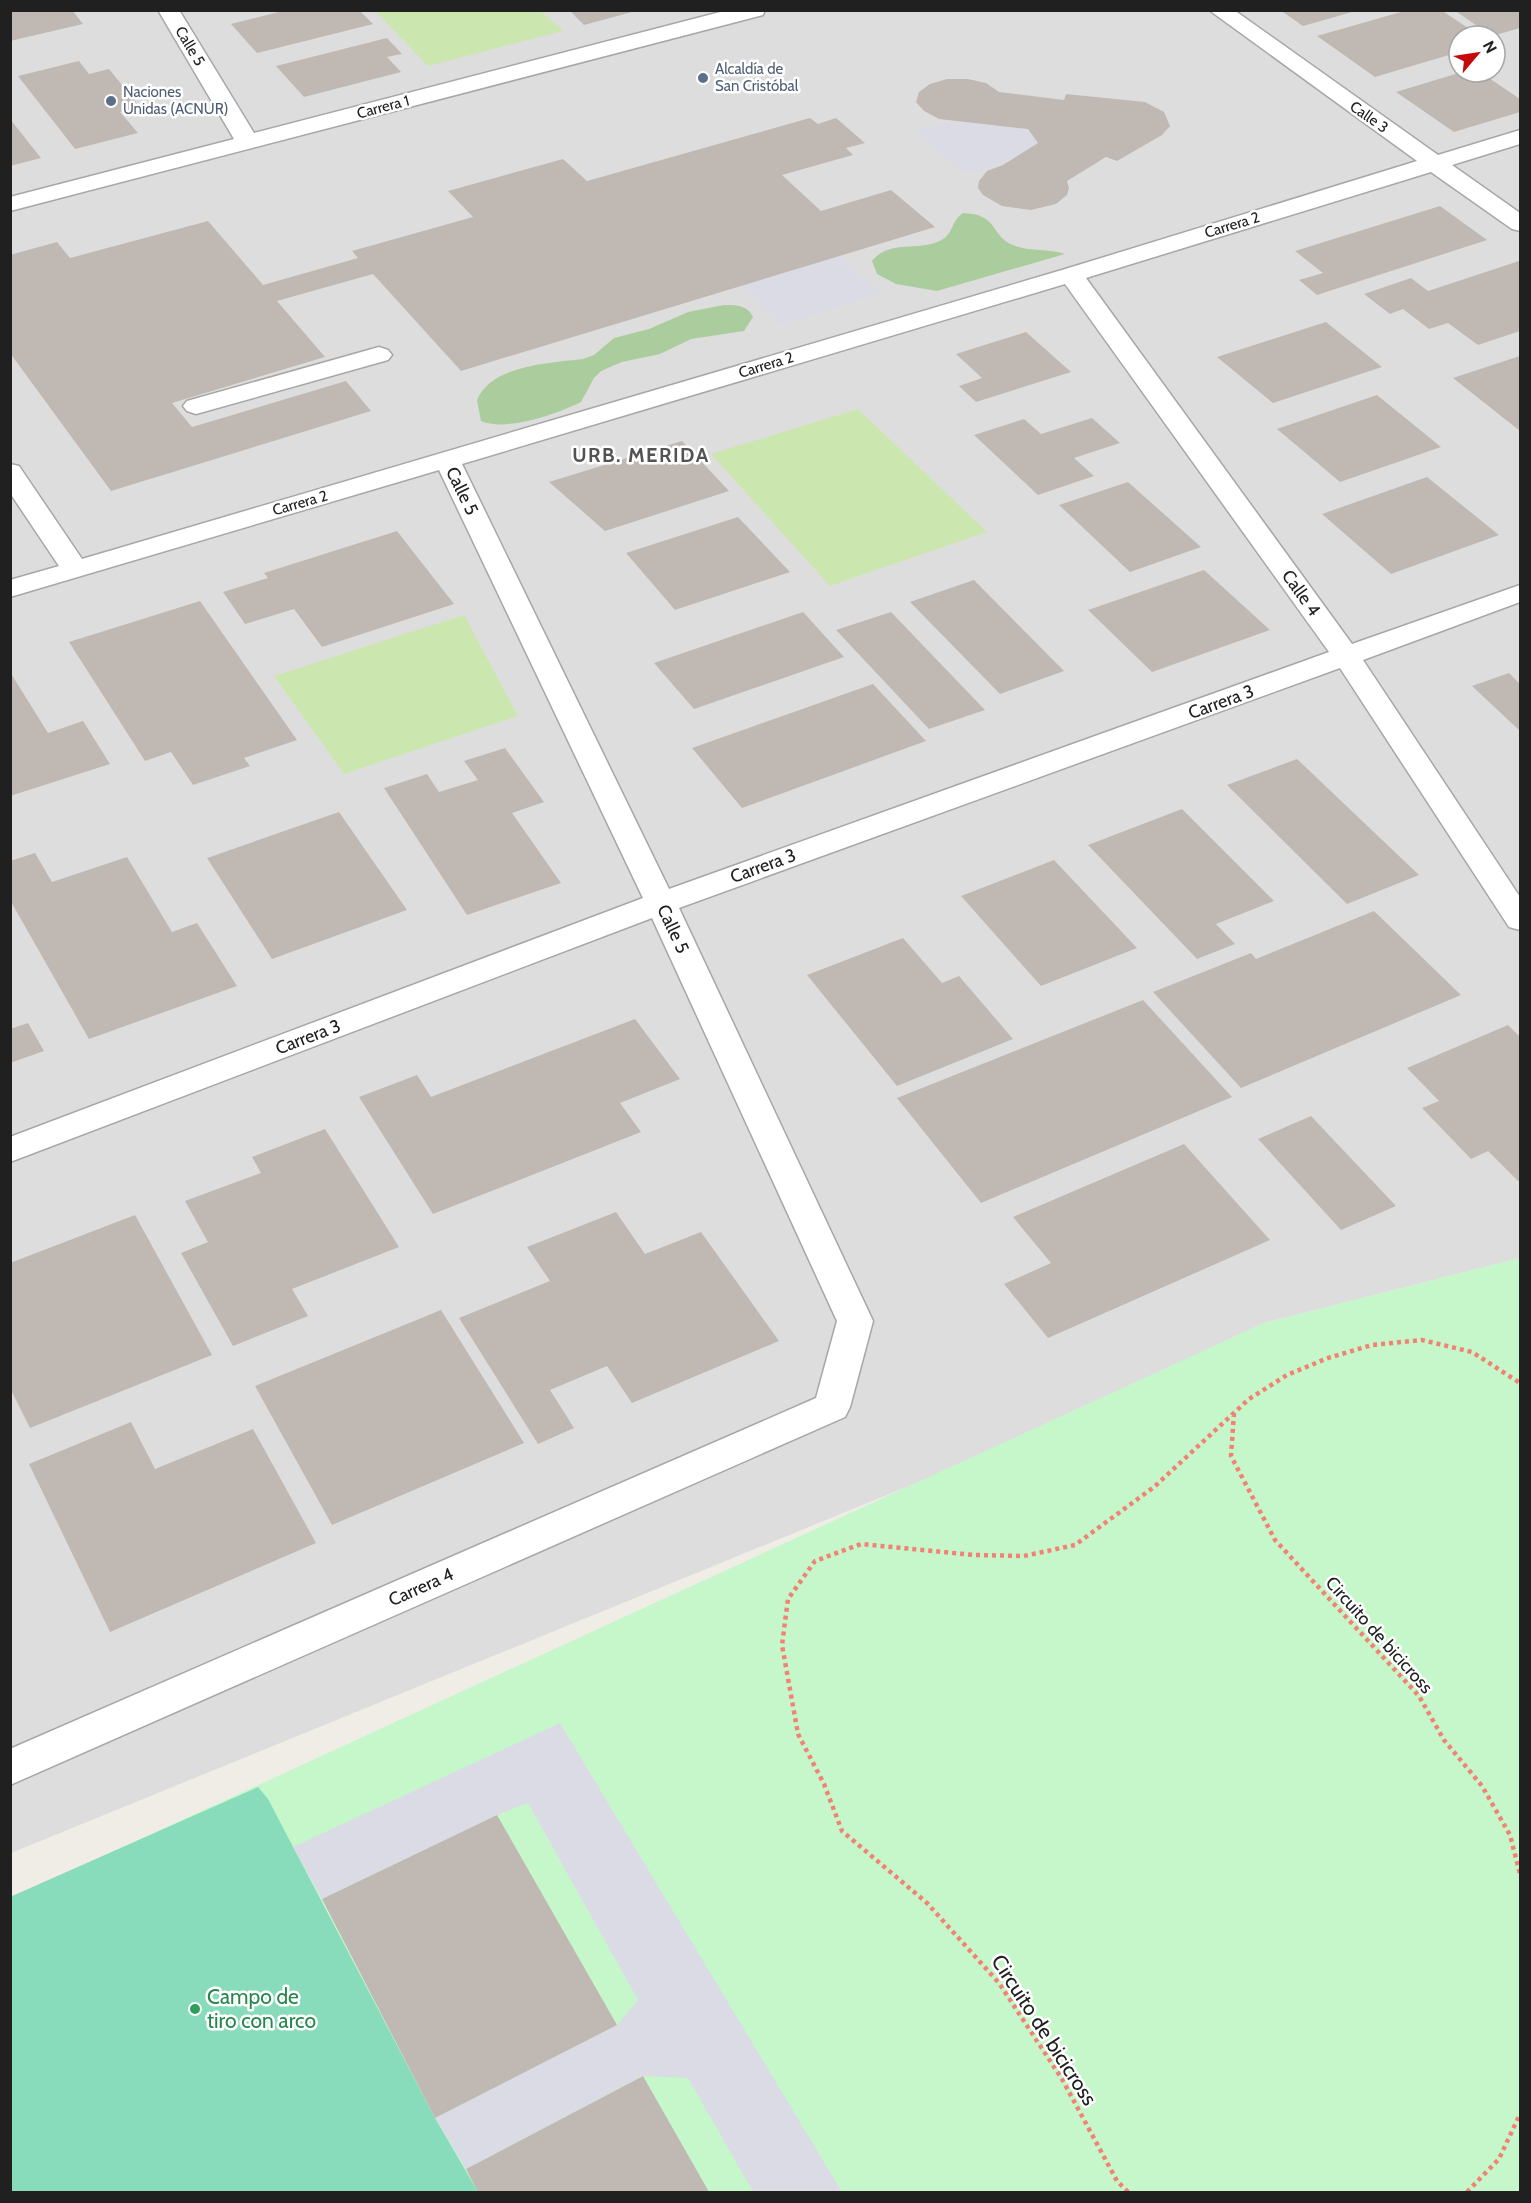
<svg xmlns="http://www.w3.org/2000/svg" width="1531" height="2203" font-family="Cabin,sans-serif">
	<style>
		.residential { fill: #dedddd; fill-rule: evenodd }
		.grass { fill: #cbe7af }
		.forest { fill: #abcd9d }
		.park { fill: #c6f7ca }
		.pitch { fill: #88dbbb }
		.plaza { fill: #dbdbe5 }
		.building { fill: #c0b9b3 }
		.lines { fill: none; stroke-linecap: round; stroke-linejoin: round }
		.service-casing { stroke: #a7a7a7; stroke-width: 3 }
		.minor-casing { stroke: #a7a7a7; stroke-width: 3 }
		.path { stroke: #f38174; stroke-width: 4.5; stroke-dasharray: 4 4; stroke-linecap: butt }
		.service { fill: #fff; fill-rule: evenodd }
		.minor { fill: #fff; fill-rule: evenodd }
		.service-dot { fill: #5c6f8a; stroke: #fff; stroke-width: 2 }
		.leisure-dot { fill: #2e9e5b; stroke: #fff; stroke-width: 2 }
		.labels { text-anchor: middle; stroke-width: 5; stroke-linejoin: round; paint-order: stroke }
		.far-street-label { font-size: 15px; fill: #202020; stroke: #fff }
		.far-service-label { font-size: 15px; fill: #4e5e75; stroke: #fff; text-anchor: start }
		.street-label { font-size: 18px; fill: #202020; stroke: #fff }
		.far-district-label { font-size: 20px; font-weight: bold; letter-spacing: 1.5px; fill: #535353; stroke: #fff }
		.near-leisure-label { font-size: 21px; fill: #27864d; stroke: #fff; text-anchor: start }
		.near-street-label { font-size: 21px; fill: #202020; stroke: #fff }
	</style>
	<rect width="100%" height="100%" fill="#f0ede6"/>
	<path class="residential" d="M11,11h1509v1247l-256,65 -301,141 -952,389zM1459,36h36v36h-36z"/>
	<path class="grass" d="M375,11h166l22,20 -135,35z
		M858,409l129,123 -157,54 -119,-132z
		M464,615l54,101 -174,58 -70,-98z"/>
	<path class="forest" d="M963,213c36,1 27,23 50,32 15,7 35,3 52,9l-128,37 -41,-7 -19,-10 -5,-13c19,-23 49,-8 71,-22 11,-7 8,-18 20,-26z
		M724,305c13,0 23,0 29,12l-9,14 -53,8 -31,15 -38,8 -21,9 -7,7 -13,24c-24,12 -75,30 -100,19l-4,-21c14,-35 73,-37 106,-41l11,-4 20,-17 35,-9 39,-17z"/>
	<path class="park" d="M1520,1258v934h-1509l-1,-293 1254,-576z"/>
	<path class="pitch" d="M258,1787l10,12 167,319 43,74h-467l-1,-295z"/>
	<path class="plaza" d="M966,122l62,7 10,14 -35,22 -4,-3 -5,2 -17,9 -17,-2 -46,-40 29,-8 22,2z
		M840,255l41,39 -101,31 -40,-39z
		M560,1723l282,469h-89l-65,-114 -46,-2 -176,93 -31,-51 182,-93 21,-25 -110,-197 -31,12 -175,84 -29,-52z"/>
	<path class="building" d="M10,10h62l11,14 -73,17z
		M287,10h72l14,14 -116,29 -26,-29z
		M569,10h67v1l-52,14z
		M1280,10h76v1l-53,15z
		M1408,10h33l39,26h-21v16l-84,25 -58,-41z
		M1454,10h66v18l-28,8z
		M387,38l15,16 -15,3 14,15 -97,25 -28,-31z
		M79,61l10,13 20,-5 31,38 -20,5 18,21 -63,16 -57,-73z
		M1462,72h18l40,27v13l-66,20 -58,-40z
		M968,79l18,4 13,9 65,8 2,-6 79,8 19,10 6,14 -8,9 -45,26 -11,-4 -39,24 2,7 -2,7 -11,9 -25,6 -29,-4 -19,-11 -5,-7 1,-7 8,-10 16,-6 35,-22 -10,-14 -89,-10 -15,-8 -8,-9 3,-10 11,-8 17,-5z
		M810,118l8,6 18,-6 29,25 -19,5 7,7 -71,20 39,36 70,-21 44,37 -474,144 -88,-97 -96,27 48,56 -153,46 20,24 154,-46 25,30 -260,80 -101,-138v-98l47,-13 13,16 138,-37 55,64 95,-27 -6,-7 121,-34 -25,-26 115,-32 24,22z
		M10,119l31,39 -31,8z
		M1440,206l47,34 -170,55 -18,-15 24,-7 -28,-22z
		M1519,261l1,70 -42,14 -30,-22 -19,6 -26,-20 -13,5 -26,-20 47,-16 17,13z
		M1326,322l56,45 -109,36 -56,-46z
		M1026,332l45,40 -95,30 -17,-16 23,-8 -26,-24z
		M1520,356v75l-67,-53z
		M1377,395l64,52 -101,35 -63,-53z
		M1092,418l28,25 -46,15 20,18 -56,19 -64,-60 50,-16 17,15z
		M682,441l47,50 -124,40 -56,-49z
		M1427,477l72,58 -108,39 -69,-60z
		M1128,482l73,65 -71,25 -71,-67z
		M738,517l52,55 -115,38 -49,-57z
		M397,531l57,73 -132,43 -28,-38 -49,15 -22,-32 45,-14 -4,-5z
		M1204,570l66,60 -118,42 -64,-62z
		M974,580l90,91 -64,23 -90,-92z
		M200,601l97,139 -53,18 6,8 -57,19 -22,-33 -26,9 -76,-119z
		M803,612l41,45 -150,52 -40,-46z
		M891,612l94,98 -56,19 -93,-99z
		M10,672l38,61 35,-12 27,43 -100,32z
		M1509,673l11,11v47l-48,-45z
		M873,684l53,57 -184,67 -50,-60z
		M505,748l39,54 -32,11 49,70 -94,32 -83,-127 43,-14 12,18 39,-12 -14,-19z
		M1297,759l122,116 -72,29 -120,-119z
		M1182,809l92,92 -58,23 19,20 -38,15 -109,-114z
		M339,812l68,98 -135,49 -65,-101z
		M35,853l17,29 75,-25 45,75 25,-9 40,63 -148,53 -79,-139v-39z
		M1054,860l83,88 -96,38 -80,-90z
		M1374,911l87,84 -220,93 -88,-96 98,-39 5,6z
		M903,938l39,45 17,-7 54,63 -116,47 -90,-111z
		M1143,1000l89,97 -251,106 -84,-105z
		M635,1019l45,60 -60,24 21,29 -208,82 -74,-117 58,-22 14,22z
		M28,1023l16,28 -34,12v-34z
		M1508,1025l12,12v143l-2,1 -30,-30 -17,8 -49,-51 17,-7 -32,-33z
		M1311,1116l85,90 -55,24 -83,-91z
		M325,1129l74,118 -107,42 16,27 -75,30 -52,-93 27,-11 -23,-41 76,-28 -9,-16z
		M1184,1144l86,96 -222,98 -44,-54 47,-21 -38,-46z
		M616,1212l29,42 56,-22 78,109 -147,62 -25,-37 -57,24 24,38 -36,16 -79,-126 91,-37 -23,-34z
		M135,1215l77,140 -182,73 -20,-40v-125z
		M441,1310l83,133 -192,82 -77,-139z
		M131,1422l24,47 98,-40 63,114 -206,89 -81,-168z
		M497,1815l120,210 -182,93 -113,-219z
		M643,2076l66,116h-231l-12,-23z"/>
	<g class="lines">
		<defs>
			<path id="service" d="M379,347l9,3 4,5 -4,5 -192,54 -9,-3 -4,-5 4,-5z"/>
			<path id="minor" d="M158,10h21l75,123 474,-123h37l-2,5 -753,196v-14l224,-58z
				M1209,10h25l204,145 82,-25v14l-68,21 68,48v18l-8,-2 -81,-57 -345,106 266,366 168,-59v17l-157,58 157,237v33l-11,-3 -169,-259 -661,240 194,413 -23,86 -5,10 -835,368v-36l806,-351 21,-77 -185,-403 -642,244v-25l633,-239 -204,-428 -429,127v-17l49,-14 -49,-73v-29l9,2 63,93 980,-289 355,-109zM1065,284l264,368 -660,237 -207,-425z"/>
		</defs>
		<use href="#service" class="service-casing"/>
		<use href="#minor" class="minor-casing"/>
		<path class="path" d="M1234,1413l-3,43 44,84 144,156 25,44 38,46 28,49 10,39
			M1128,2192l-11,-11 -55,-102 -63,-96 -72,-80 -85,-72 -18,-47 -26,-50 -16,-89 6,-46 27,-38 46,-17 113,11 50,1 51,-11 79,-58 95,-88 38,-24 41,-17 44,-13 50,-5 50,12 48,31
			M1467,2192l32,-33 21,-45"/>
		<use href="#service" class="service"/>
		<use href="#minor" class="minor"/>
	</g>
	<g class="service-dot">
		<circle cx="703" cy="78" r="6"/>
		<circle cx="111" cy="101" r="6"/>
	</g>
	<circle class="leisure-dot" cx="195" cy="2009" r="6"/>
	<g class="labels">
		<g class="far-street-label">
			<text transform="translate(190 46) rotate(59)" y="5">Calle 5</text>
			<text transform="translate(383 107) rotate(-15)" y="5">Carrera 1</text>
			<text transform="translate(1369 117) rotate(35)" y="5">Calle 3</text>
			<text transform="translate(1232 225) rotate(-17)" y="5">Carrera 2</text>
			<text transform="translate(766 365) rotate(-17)" y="5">Carrera 2</text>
			<text transform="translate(300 503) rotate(-16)" y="5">Carrera 2</text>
		</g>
		<g class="far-service-label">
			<text x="715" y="74">Alcaldía de<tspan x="715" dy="17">San Cristóbal</tspan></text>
			<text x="123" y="97">Naciones<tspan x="123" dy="17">Unidas (ACNUR)</tspan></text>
		</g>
		<g class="street-label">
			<text transform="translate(462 491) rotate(64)" y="6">Calle 5</text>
			<text transform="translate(1301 593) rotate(54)" y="6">Calle 4</text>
			<text transform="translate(1221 702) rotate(-20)" y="6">Carrera 3</text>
			<text transform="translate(763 866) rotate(-20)" y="6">Carrera 3</text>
			<text transform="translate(673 929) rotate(65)" y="6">Calle 5</text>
			<text transform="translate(308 1037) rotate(-21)" y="6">Carrera 3</text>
			<text transform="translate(421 1587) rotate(-24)" y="6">Carrera 4</text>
			<text transform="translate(1379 1635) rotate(48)" y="6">Circuito de bicicross</text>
		</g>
		<g class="far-district-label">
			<text x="641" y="462">URB. MERIDA</text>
		</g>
		<g class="near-leisure-label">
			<text x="207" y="2004">Campo de<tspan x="207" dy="24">tiro con arco</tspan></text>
		</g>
		<g class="near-street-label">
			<text transform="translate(1044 2030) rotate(57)" y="7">Circuito de bicicross</text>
		</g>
	</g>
	<rect width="1531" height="2203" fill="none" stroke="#202020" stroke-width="24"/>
	<g transform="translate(1477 54) rotate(61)"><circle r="28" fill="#ffffff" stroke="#a6a6a6" stroke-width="1.5"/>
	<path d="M0-4.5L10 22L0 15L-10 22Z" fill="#c50a0b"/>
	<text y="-9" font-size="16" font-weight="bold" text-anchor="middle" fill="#202020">N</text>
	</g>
</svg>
